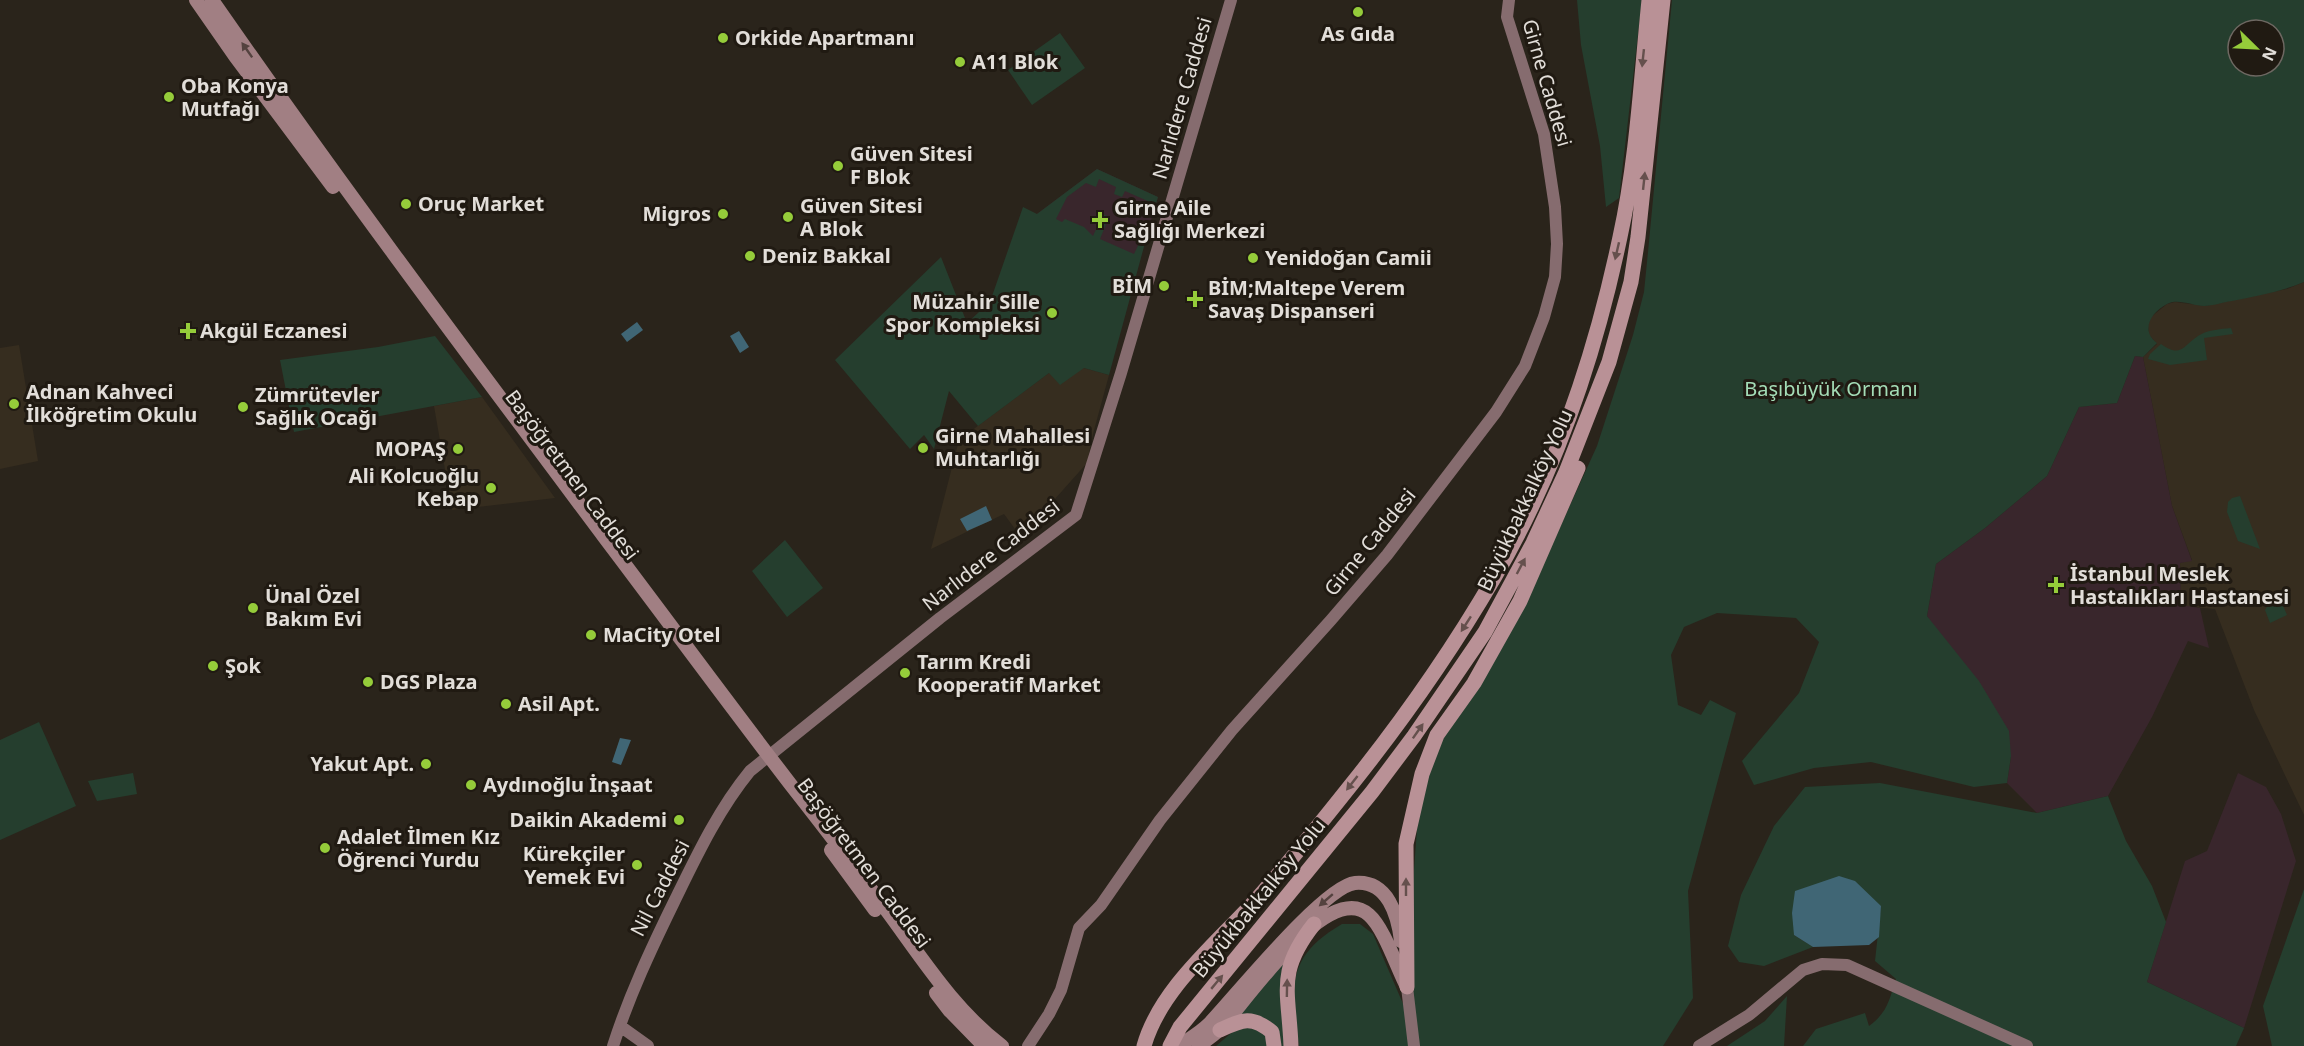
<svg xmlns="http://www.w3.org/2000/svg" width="2304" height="1046" font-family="'Noto Sans',sans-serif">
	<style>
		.built { fill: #362d1f }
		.medical { fill: #39262c }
		.green { fill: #253e2e; fill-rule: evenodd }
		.water { fill: #406675 }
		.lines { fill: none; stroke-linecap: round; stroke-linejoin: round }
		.secondary { stroke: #866c6f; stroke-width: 12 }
		.primary { stroke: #a17f83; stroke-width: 14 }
		.highway { stroke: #b99196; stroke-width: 15 }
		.oneway { fill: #54423f }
		.oneway2 { fill: #65504d }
		.poi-dot { fill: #95cc3a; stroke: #201a12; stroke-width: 2 }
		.labels { text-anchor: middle; stroke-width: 6; stroke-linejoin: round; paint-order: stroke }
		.poi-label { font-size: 20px; font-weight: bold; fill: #e2ded9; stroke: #201a12; text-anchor: start }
		.street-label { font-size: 20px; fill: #e2ded9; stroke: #201a12 }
		.park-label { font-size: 20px; fill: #a4ddb7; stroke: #201a12 }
	</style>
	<rect width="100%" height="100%" fill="#2a241b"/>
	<path class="built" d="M2304,282v533l-50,-105 -39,-101 -34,-3 -1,-43 12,-3 -20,-54 -29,-149 14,-13 -8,-9 -1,-9 3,-9 16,-13 8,-2 30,4 82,-17z
		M19,345l19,116 -38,8v-121z
		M1084,368l25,7 -16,59 -6,29 -66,74 -17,-23 -73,35 28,-109 90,-67z
		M482,397l73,101 -103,12 -18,-104z"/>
	<path class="medical" d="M1097,169l61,28 -20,68 -101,-51z
		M2135,356l8,1 29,149 20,55 -12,2 1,42 19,3 9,40 -21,-7 -36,76 -44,79 -71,17 -30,-30 4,-27 -84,-140 9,-52 49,-36 62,-52 32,-69 38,-4z
		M2238,773l28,14 15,27 15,47 -52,167 -97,-46 38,-121 22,-10z"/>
	<path class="green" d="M1577,0h65l-23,198 -13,9 -6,-61 -19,-101z
		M1672,0h632v282c-23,10 -48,14 -72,19 -9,1 -19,5 -28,5 -11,0 -26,-8 -37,-2 -16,8 -27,27 -10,39l-14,14 -8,-1 -18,47 -38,4 -32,69 -62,52 -49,36 -9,52 52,65 30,50 2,25 -4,27 -33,4 -103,-25 -57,6 -60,17 -12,-24 57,-68 20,-51 -23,-24 -79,-5 -33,14 -13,28 7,50 23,10 9,-15 26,13 -48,178 5,107 -30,48h-246l-8,-61 3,-89 6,-80 7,-39 16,-37 79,-125 77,-169 36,-111 11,-43 4,-40zM2238,30h36v36h-36z
		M1060,33l25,35 -53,37 -24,-35z
		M1097,169l61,28 -5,17 -4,-4 1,-8 -25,-11 -3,6 -8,-3 2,-7 -17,-8 -3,8 -10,-4 -19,14 -11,22 6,3 3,-3 19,8 9,9 10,-22 6,3 -9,22 34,15 10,-21 4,-1 -39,143 -25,-7 -24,17 -11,-12 -71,53 -29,-35 -15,58 -10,-14 -14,14 -75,-89 106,-103 26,66 23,-21 33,-95 14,7z
		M2231,328l2,6 -29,4 3,22 -37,5 -22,-6 2,-5 11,-10c20,14 21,3 37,-8 9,-6 22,-7 33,-8z
		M435,336l47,61 -188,35 -14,-72 98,-13z
		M2240,496l20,53 -22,-8 -11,-29 1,-10 4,-4z
		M785,540l38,48 -36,29 -35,-46z
		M2277,591l10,24 -17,8 -5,-13z
		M39,722l37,84 -76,34v-100z
		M133,773l4,21 -40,7 -9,-20z
		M1880,783l157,30 71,-17 18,45 26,45 14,36 -19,60 97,46 -8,18h-433l13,-17 49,-16 4,13c19,-14 20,-26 27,-47l-21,-18 6,-55 -87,29 19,12 -49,19 -25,-4 -11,-16 13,-51 33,-69 31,-39z
		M2304,889v157h-32l-9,-40z
		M1342,924h18l13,10 31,72 7,40h-112c-8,-58 -14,-89 43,-122z
		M1285,962l2,84h-10l-3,-15 -38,-15z
		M1787,996l-3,50h-57l38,-25z
		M1250,1026c9,4 19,8 19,20h-53l21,-18z"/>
	<path class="water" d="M637,322l6,8 -16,12 -6,-8z
		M739,331l10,16 -9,6 -10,-17z
		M986,506l6,14 -25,11 -7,-12z
		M620,738l11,2 -10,25 -9,-3z
		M1839,876l16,5 26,25 -2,31 -10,8 -56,2 -19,-12 -2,-22 3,-22z"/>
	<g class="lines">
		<path class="secondary" d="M1407,987l7,59
			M620,1026l28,20
			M613,1046c16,-50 38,-97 61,-144 22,-45 44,-92 76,-131l190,-153 136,-103 45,-142 110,-373
			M1028,1046l21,-32 12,-24 18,-62 22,-23 59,-85 72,-90 99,-110 56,-65 109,-143 29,-46 19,-49 11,-40 2,-33 -2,-37 -11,-73 -37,-117 2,-17
			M1699,1046l50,-31 54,-45 19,-6 25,1 180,81"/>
		<path class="primary" d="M196,0l39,56 98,131
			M212,0c127,183 260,360 393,538 62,82 123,165 186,247 33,42 65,83 96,126 35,47 67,99 115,135
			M831,850l44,60
			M936,993l13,17 35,36
			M1179,1046c10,-7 21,-13 30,-22 25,-26 115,-138 146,-141 33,-3 43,33 46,58
			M1199,1046c7,-6 15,-11 21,-17 25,-26 108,-151 149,-114 15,13 28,53 38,72"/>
		<path class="highway" d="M1407,987l-1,-143 16,-70 15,-39 37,-52 46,-82 58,-133
			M1220,1030c22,-10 31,-15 52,2l2,14
			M1144,1046c16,-57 73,-103 112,-146 33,-37 64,-76 95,-115 52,-65 101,-135 143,-207 61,-104 101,-222 126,-341 17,-77 21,-158 29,-237
			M1170,1046l10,-19 192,-235 42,-56 71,-104 48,-89 33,-71 43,-110 22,-80 7,-45 25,-237
			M1291,1046c-2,-55 -15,-74 23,-122"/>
	</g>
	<defs><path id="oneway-solid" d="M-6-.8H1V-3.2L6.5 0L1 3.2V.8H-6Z" transform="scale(1.5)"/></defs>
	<g class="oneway">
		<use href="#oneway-solid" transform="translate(247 50) rotate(-125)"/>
		<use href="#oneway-solid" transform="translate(1326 900) rotate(139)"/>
	</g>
	<g class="oneway2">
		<use href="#oneway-solid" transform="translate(1643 58) rotate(96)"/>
		<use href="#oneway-solid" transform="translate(1644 181) rotate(-84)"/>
		<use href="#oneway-solid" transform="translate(1617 251) rotate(103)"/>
		<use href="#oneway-solid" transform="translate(1521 566) rotate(-62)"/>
		<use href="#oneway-solid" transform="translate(1466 624) rotate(123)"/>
		<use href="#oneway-solid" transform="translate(1418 731) rotate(-55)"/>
		<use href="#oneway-solid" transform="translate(1352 783) rotate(128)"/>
		<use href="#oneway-solid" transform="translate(1406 887) rotate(-90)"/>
		<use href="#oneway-solid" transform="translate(1217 982) rotate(-50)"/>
		<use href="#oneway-solid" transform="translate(1287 988) rotate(-89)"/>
	</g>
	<g class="poi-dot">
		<circle cx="1358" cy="12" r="6"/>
		<circle cx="723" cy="38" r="6"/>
		<circle cx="960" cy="62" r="6"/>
		<circle cx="169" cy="97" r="6"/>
		<circle cx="838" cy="166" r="6"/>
		<circle cx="406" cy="204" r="6"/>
		<circle cx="723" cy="214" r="6"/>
		<circle cx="788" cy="217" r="6"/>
		<path d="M1097 211h6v6h6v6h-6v6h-6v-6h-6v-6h6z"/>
		<circle cx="750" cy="256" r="6"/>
		<circle cx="1253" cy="258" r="6"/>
		<circle cx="1164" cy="286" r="6"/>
		<path d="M1192 290h6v6h6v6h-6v6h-6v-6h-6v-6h6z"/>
		<circle cx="1052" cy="313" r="6"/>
		<path d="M185 322h6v6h6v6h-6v6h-6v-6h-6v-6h6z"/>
		<circle cx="14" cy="404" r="6"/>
		<circle cx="243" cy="407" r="6"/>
		<circle cx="923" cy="448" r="6"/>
		<circle cx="458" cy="449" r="6"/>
		<circle cx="491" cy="488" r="6"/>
		<path d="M2053 576h6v6h6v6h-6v6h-6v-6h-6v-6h6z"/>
		<circle cx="253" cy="608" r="6"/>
		<circle cx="591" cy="635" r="6"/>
		<circle cx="213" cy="666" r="6"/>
		<circle cx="905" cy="673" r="6"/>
		<circle cx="368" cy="682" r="6"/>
		<circle cx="506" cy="704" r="6"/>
		<circle cx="426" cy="764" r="6"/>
		<circle cx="471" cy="785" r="6"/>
		<circle cx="679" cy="820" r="6"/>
		<circle cx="325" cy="848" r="6"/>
		<circle cx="637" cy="865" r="6"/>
	</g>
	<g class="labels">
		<g class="poi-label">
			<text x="1358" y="41" text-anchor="middle">As Gıda</text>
			<text x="735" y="45">Orkide Apartmanı</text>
			<text x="972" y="69">A11 Blok</text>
			<text x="181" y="93">Oba Konya<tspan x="181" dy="23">Mutfağı</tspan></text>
			<text x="850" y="161">Güven Sitesi<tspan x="850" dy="23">F Blok</tspan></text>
			<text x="418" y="211">Oruç Market</text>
			<text x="800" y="213">Güven Sitesi<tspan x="800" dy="23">A Blok</tspan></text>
			<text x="1114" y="215">Girne Aile<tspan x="1114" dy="23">Sağlığı Merkezi</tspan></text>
			<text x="711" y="221" text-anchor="end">Migros</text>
			<text x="762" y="263">Deniz Bakkal</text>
			<text x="1265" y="265">Yenidoğan Camii</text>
			<text x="1152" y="293" text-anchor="end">BİM</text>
			<text x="1208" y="295">BİM;Maltepe Verem<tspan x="1208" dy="23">Savaş Dispanseri</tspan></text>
			<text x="1040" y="309" text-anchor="end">Müzahir Sille<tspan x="1040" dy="23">Spor Kompleksi</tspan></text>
			<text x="200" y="338">Akgül Eczanesi</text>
			<text x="26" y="399">Adnan Kahveci<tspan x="26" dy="23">İlköğretim Okulu</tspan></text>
			<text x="255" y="402">Zümrütevler<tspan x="255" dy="23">Sağlık Ocağı</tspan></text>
			<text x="935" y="443">Girne Mahallesi<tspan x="935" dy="23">Muhtarlığı</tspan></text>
			<text x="446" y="456" text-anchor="end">MOPAŞ</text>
			<text x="479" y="483" text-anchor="end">Ali Kolcuoğlu<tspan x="479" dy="23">Kebap</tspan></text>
			<text x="2070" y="581">İstanbul Meslek<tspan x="2070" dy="23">Hastalıkları Hastanesi</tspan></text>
			<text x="265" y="603">Ünal Özel<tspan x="265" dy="23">Bakım Evi</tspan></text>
			<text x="603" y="642">MaCity Otel</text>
			<text x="917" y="669">Tarım Kredi<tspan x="917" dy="23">Kooperatif Market</tspan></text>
			<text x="225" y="673">Şok</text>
			<text x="380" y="689">DGS Plaza</text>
			<text x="518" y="711">Asil Apt.</text>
			<text x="414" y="771" text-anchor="end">Yakut Apt.</text>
			<text x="483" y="792">Aydınoğlu İnşaat</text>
			<text x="667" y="827" text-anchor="end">Daikin Akademi</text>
			<text x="337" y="844">Adalet İlmen Kız<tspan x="337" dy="23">Öğrenci Yurdu</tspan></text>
			<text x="625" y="861" text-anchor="end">Kürekçiler<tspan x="625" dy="23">Yemek Evi</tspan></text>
		</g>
		<g class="street-label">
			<text transform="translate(1547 83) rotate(74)" y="7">Girne Caddesi</text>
			<text transform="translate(1182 98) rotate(-74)" y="7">Narlıdere Caddesi</text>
			<text transform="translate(572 475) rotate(53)" y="7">Başöğretmen Caddesi</text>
			<text transform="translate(1525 500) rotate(-65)" y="7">Büyükbakkalköy Yolu</text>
			<text transform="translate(1370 542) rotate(-51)" y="7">Girne Caddesi</text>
			<text transform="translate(991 555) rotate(-38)" y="7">Narlıdere Caddesi</text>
			<text transform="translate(864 863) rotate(53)" y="7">Başöğretmen Caddesi</text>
			<text transform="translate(660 888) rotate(-63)" y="7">Nil Caddesi</text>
			<text transform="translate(1259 898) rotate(-51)" y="7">Büyükbakkalköy Yolu</text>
		</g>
		<g class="park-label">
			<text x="1831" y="396">Başıbüyük Ormanı</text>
		</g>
	</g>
	<g transform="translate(2256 48) rotate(114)"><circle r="28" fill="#201a12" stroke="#6e6862" stroke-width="1.5"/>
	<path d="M0-4.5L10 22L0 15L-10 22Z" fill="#95cc3a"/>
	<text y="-9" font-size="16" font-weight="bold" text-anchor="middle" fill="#e2ded9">N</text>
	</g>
</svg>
